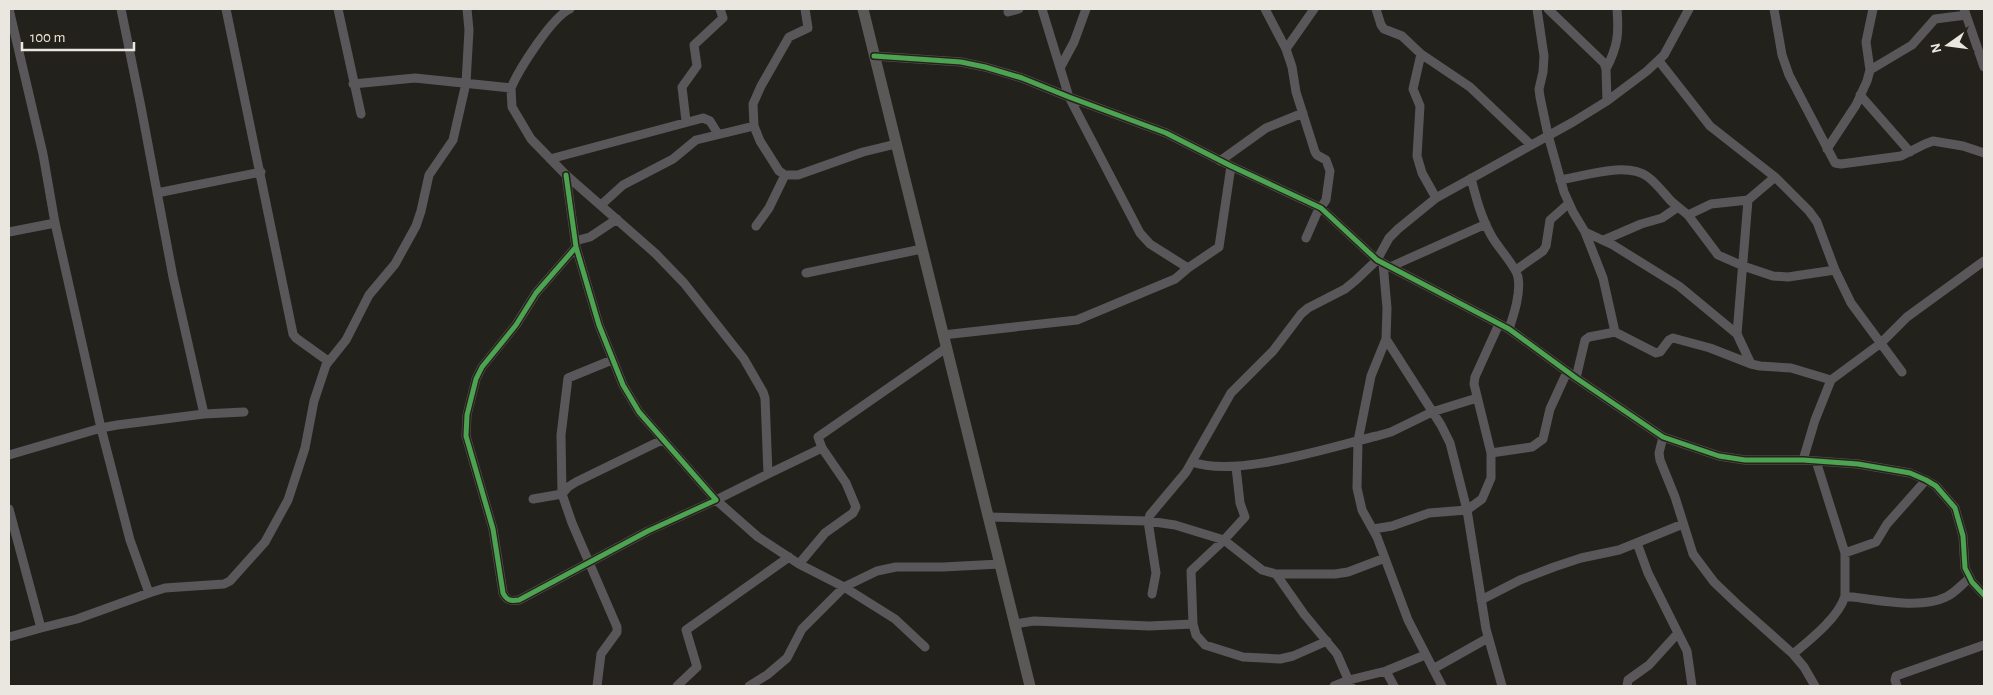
<svg xmlns="http://www.w3.org/2000/svg" width="1993" height="695" font-family="'Alegreya Sans',sans-serif">
	<style>
		.lines { fill: none; stroke-linecap: round; stroke-linejoin: round }
		.minor { stroke: #5a575a; stroke-width: 9 }
		.major { stroke: #5b5858; stroke-width: 11 }
		.cycleway-casing { stroke: #262219; stroke-width: 8 }
		.cycleway { stroke: #4ca352; stroke-width: 5 }
	</style>
	<rect width="100%" height="100%" fill="#23211c"/>
	<g class="lines">
		<path class="minor" d="M9,9l34,145 12,69 46,205 16,-3 87,-11 -31,-137 -32,-170 -20,-98
			M226,9l67,325 3,4 32,23
			M338,9l23,105
			M805,9l3,19 -19,9 -28,49 -8,18 1,22 6,15 19,30 6,4h13l65,-23 33,-8
			M1265,9l21,40 6,18 4,25 19,60 2,3 9,5 4,11 -4,29 -9,13 -11,25
			M1376,9l5,16 3,4 18,7 19,18 -8,35 7,17 -3,50 5,17 14,25
			M1537,9l7,47 -1,16 -4,17 1,8 8,38 16,57 9,20 12,20 28,13 66,41 58,48 14,30 9,2 31,2 40,12 50,-37 26,-26 77,-56
			M1548,9l56,54 2,6 1,32
			M1774,9l8,46 7,20 46,88 6,1 60,-8 24,-12 8,-3 30,5 21,7
			M1964,9l20,58
			M1008,12l11,-3
			M1286,49l28,-40
			M1421,54l49,33 60,57
			M874,56l87,6 24,5 37,11 47,19 97,36 65,33 90,42 56,52 132,69 67,49 87,59 56,19 26,4h58l55,4 52,9 16,7 10,6 19,22 8,28 2,32 7,14 12,13
			M1659,61l51,65 65,51 34,34 8,11 18,48 16,33 51,69
			M1060,68l14,-26 12,-33
			M1606,69c12,-23 13,-35 11,-60
			M1870,70l42,-25 23,-26 31,-4
			M353,84l62,-6 96,10c8,-19 41,-71 59,-79
			M511,88l1,19 19,32 35,36 90,79 28,29 60,76 19,33 2,6 3,76 -52,26 42,37 41,27 45,23 51,32 30,28
			M1860,95l50,57
			M686,121l-4,-34 15,-21 -3,-21 29,-27 -3,-9
			M1827,149l29,-44 11,-24 3,-11 -4,-28 7,-33
			M550,159l153,-41 7,3 8,13
			M1220,161l46,-33 37,-15
			M566,175l10,72 23,78 24,60 16,27 77,88 -68,31 -129,69c-8,1 -12,1 -16,-7l-10,-64 -27,-93 1,-21 9,-36 6,-12 34,-42 20,-32 40,-46
			M1471,178c5,20 10,39 20,57 6,12 25,31 27,42 3,16 -4,37 -9,52
			M1560,180c25,-4 67,-19 88,-3 8,6 15,15 22,23 5,5 12,10 18,15l23,-11 37,-4 27,-23
			M157,193l104,-21
			M601,205l22,-20 50,-26 23,-19 58,-14
			M1688,215l30,40 25,11 30,10 15,1 47,-7
			M756,226l13,-18 16,-33
			M9,232l46,-9
			M1585,232l18,46 12,54
			M1604,240l37,-16 21,-6 16,-11
			M575,241l15,-4 27,-18
			M1383,263l4,45 -1,31 55,86 9,18 17,67 19,119 16,57
			M1390,267l96,-43
			M1188,268l31,-21 12,-81
			M1516,270l27,-19 3,-5 4,-26 18,-16
			M806,273l116,-24
			M1737,334l11,-134
			M943,335l134,-15 98,-41 13,-11 -38,-24 -10,-11 -71,-136 -27,-88
			M1386,339l-15,37 -13,65 -1,47 5,22 15,27 31,83 34,66
			M1576,378l9,-38 4,-3 26,-5 41,21 4,-1 9,-12 4,-2 37,10 41,16
			M204,414l40,-2
			M1663,437l-4,16 1,7 15,37 18,57 21,28 23,22 56,50 11,13 11,19
			M1491,453l41,-6 11,-8 7,-30 17,-37
			M9,455l92,-27 29,112 19,53 16,-5 59,-4 6,-3 35,-39 23,-42 17,-52 9,-47 12,-36 20,-25 23,-45 26,-31 21,-38 5,-15 8,-36 24,-35 13,-57 3,-53 -2,-21
			M1803,460l12,-40 16,-40
			M1192,462c46,16 137,-15 185,-26l14,-4 41,-20 45,-14
			M1236,467l4,36 5,14 -21,23 -33,31 2,53 3,11 9,10 38,12 37,2 13,-3 34,-15
			M768,474l54,-26 -4,-11 128,-89
			M533,499l29,-5 -1,-59 7,-57 44,-18
			M9,509l32,119 36,-9 72,-26
			M989,517l159,4 27,4 49,15 38,30 14,4h59l13,-2 37,-14
			M1373,529l19,-3 37,-13 38,-3 15,-11 9,-21v-25l-17,-69 1,-7 24,-53
			M1637,543l11,30 39,78 5,35
			M1845,553l31,-11 11,-18 39,-44
			M799,564l26,-31 28,-20 3,-6 -10,-24 -24,-35
			M1276,574l28,40 33,40 14,32
			M1152,594l4,-21 -8,-52 2,-6 36,-43 45,-79 42,-42 28,-37 7,-6 37,-19 11,-9 21,-20 12,-22 9,-9 38,-31 137,-76 34,-21 40,-30 17,-16 25,-46
			M1845,596c28,3 75,14 101,1 9,-4 16,-13 24,-19
			M1481,600l39,-20 34,-13 27,-9 38,-8 64,-26
			M1014,624l20,-3 115,5 44,-2
			M9,637l32,-9
			M1793,654c17,-14 46,-37 52,-58v-43l-29,-92
			M1433,669l55,-31
			M1386,671l8,15
			M597,686l4,-32 16,-22v-5l-45,-104 -10,-29 6,-7 8,-5 86,-42
			M677,686l20,-19 -11,-37 103,-73
			M749,686l18,-11 20,-17 15,-29 42,-42 33,-16 19,-4h47l57,-3
			M1334,686l15,-6 37,-9 39,-16
			M1627,686l1,-6 21,-15 29,-32
			M1897,686l-2,-6 1,-4 88,-31"/>
		<path class="major" d="M863,9l167,677"/>
		<defs>
			<path id="cycleway" d="M874,56l87,6 24,5 37,11 47,19 97,36 65,33 90,42 56,52 132,69 67,49 87,59 56,19 26,4h58l55,4 52,9 16,7 10,6 19,22 8,28 2,32 7,14 12,13
				M566,175l10,72 23,78 24,60 16,27 77,88 -68,31 -129,69c-8,1 -12,1 -16,-7l-10,-64 -27,-93 1,-21 9,-36 6,-12 34,-42 20,-32 40,-46"/>
		</defs>
		<use href="#cycleway" class="cycleway-casing"/>
		<use href="#cycleway" class="cycleway"/>
	</g>
	<rect width="1993" height="695" fill="none" stroke="#eae7e1" stroke-width="20"/>
	<g transform="translate(1948 45) rotate(256)" stroke="#262219" stroke-width="4" paint-order="stroke">
	<path d="M0-4L9 19L0 12L-9 19Z" fill="#eae7e1"/>
	<text y="-8" font-size="14" font-weight="bold" text-anchor="middle" fill="#eae7e1">N</text>
	</g>
	<path d="M22 42v8h112v-8" fill="none" stroke="#eae7e1" stroke-width="2.5"/>
	<text x="30" y="42" font-size="15" fill="#eae7e1" stroke="#262219" stroke-width="4" paint-order="stroke">100 m</text>
</svg>
